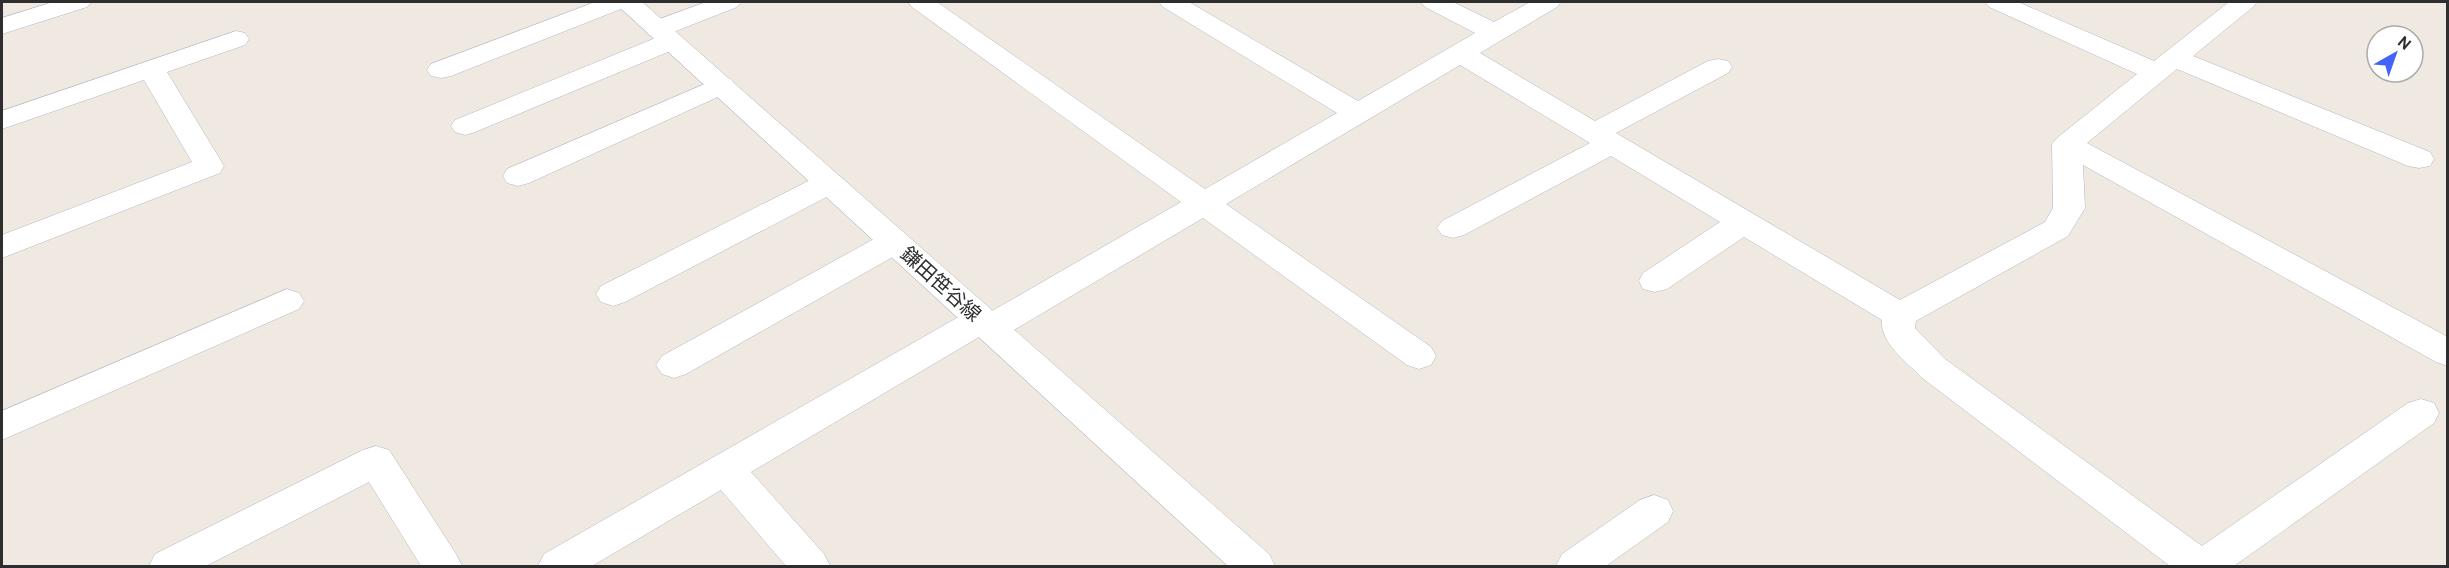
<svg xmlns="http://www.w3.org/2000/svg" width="2449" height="568" font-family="Overpass,'Noto Sans JP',sans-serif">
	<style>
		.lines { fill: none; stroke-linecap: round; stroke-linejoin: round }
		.minor-casing { stroke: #b4b7c1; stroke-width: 1 }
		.tertiary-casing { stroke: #b4b7c1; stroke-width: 1 }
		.minor { fill: #fff; fill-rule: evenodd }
		.tertiary { fill: #fff; fill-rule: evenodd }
		.labels { text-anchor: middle; stroke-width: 4.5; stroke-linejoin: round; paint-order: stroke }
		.street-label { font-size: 20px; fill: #2e2e2e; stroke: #fff }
	</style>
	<rect width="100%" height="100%" fill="#efe9e1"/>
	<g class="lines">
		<defs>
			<path id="minor" d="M53,2h38l-4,5 -85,27v-16z
				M595,2h35l-4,5 -175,69 -10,2 -10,-2 -4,-6 4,-6z
				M706,2h35l-4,5 -66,26 9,2 4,6 -4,6 -205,85 -10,3 -10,-3 -4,-6 4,-6 203,-83 -9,-2 -4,-6 4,-6z
				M908,2h29l268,187 132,-76 -174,-106 -4,-5h30l169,99 117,-68 -50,-26 -4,-5h32l41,20 36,-20h31l-4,5 -77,46 115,68 113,-60 10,-2 10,2 4,6 -4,6 -112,60 284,167 145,-78 8,-14 -1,-64 5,-6 80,-64 -148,-67 -4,-5h33l136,59 75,-59h28l-4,5 -60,49 237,96 4,7 -4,7 -11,2 -11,-2 -231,-97 -90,74 361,194v29l-12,-4 -353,-197 2,43 -17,28 -152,85 -1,7 30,31 257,187 206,-143 13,-4 13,4 5,10 -5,10 -200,143h-64l-249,-189c-15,-16 -41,-34 -39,-57l-138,-83 -77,52 -12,3 -12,-3 -4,-8 4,-8 77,-51 -109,-66 -147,79 -11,3 -11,-3 -5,-7 5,-7 148,-78 -130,-78 -234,139 205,143 5,9 -5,9 -12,4 -12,-4 -204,-147 -201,119 -12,3 -11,-3 -228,135 73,82 6,12h-44l-65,-76 -129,76h-54l6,-12 425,-243 12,-3 11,3 189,-109 -269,-195z
				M236,31l9,2 4,6 -4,6 -78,27 57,94 -4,7 -218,85v-23l190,-73 -48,-82 -142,49v-18z
				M721,77l10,2 4,6 -4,6 -202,92 -11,3 -11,-3 -4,-7 4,-7z
				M829,173l11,3 4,7 -4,7 -215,112 -12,4 -12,-4 -5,-8 5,-8 217,-110z
				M894,231l11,3 5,8 -5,8 -219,124 -12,4 -12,-4 -6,-9 6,-9 221,-122z
				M287,289l12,4 5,8 -5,8 -297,131v-29z
				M376,446l13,4 67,104 6,12h-41l-52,-84 -163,84h-57l6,-12 208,-104z
				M1654,495l14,5 5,11 -5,11 -62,44h-50l6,-12 78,-54z"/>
			<path id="tertiary" d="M614,2h28l627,552 6,12h-47z"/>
		</defs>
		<use href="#minor" class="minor-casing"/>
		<use href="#tertiary" class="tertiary-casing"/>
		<use href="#minor" class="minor"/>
		<use href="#tertiary" class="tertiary"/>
	</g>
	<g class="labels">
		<g class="street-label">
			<text transform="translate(941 284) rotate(42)" y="7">鎌田笹谷線</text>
		</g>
	</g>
	<rect width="2449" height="568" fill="none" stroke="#2e2e2e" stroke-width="6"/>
	<g transform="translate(2395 54) rotate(40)"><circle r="28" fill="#ffffff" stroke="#ababab" stroke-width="1.5"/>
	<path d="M0-4.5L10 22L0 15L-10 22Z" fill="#4264fb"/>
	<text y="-9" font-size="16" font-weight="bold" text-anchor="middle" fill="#2e2e2e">N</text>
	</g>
</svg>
